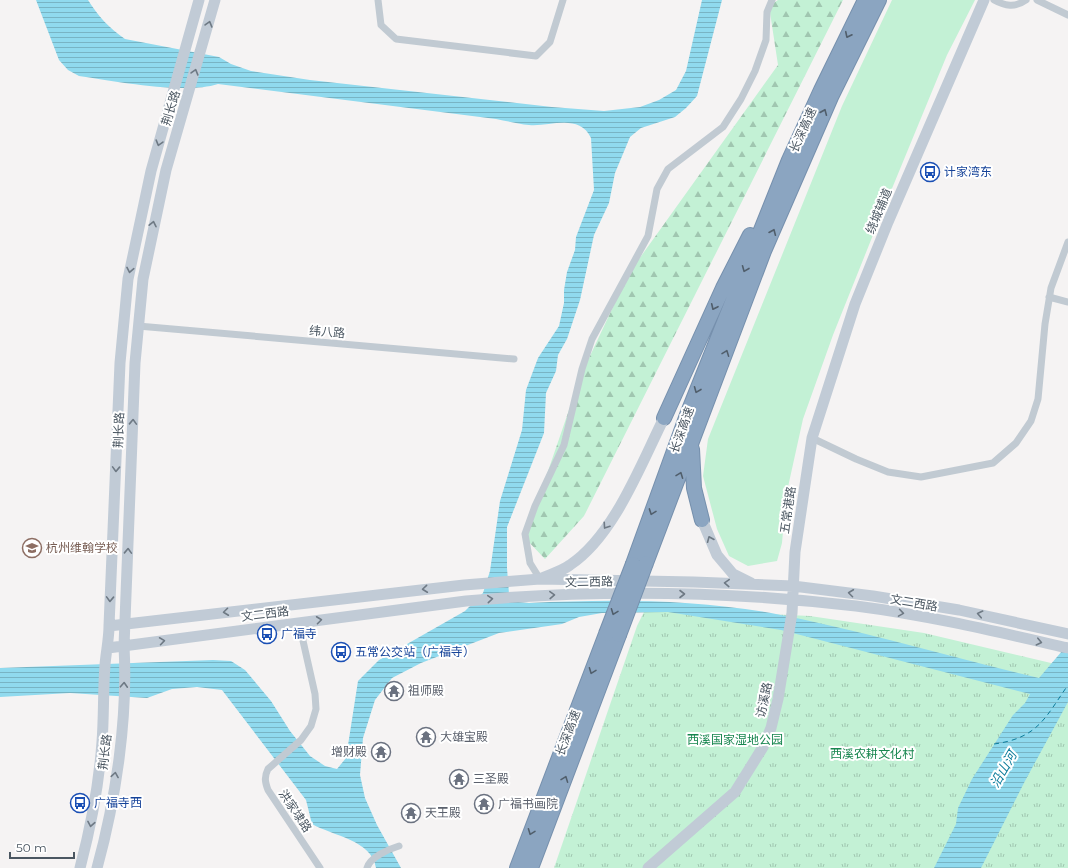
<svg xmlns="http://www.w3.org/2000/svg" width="1068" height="868" font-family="Montserrat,'Noto Sans SC',sans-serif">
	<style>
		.grass { fill: #c3f1d5 }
		.forest { fill: url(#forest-firs) }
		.park { fill: url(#park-tufts) }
		.water { fill: url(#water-rules) }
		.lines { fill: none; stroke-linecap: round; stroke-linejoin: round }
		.ferry { stroke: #0c7c9b; stroke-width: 1; stroke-dasharray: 5 4; stroke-linecap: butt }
		.highway-casing { stroke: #7690ad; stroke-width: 16 }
		.street { stroke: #c1cad2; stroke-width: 7 }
		.secondary { stroke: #c1cbd6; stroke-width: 11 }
		.highway { stroke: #8ba5c1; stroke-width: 14 }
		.highway-bridge-casing { stroke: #7690ad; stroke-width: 16; stroke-linecap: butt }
		.highway-bridge { stroke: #8ba5c1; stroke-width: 14 }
		.oneway { stroke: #6e7984 }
		.oneway2 { stroke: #505e6b }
		.labels { text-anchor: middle; stroke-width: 4; stroke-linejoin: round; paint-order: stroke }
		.street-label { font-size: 12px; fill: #4a5661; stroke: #fff }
		.transit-label { font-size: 12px; fill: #164399; stroke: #fff; text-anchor: start }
		.education-label { font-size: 12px; fill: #785e54; stroke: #fff; text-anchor: start }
		.worship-label { font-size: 12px; fill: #5b616d; stroke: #fff; text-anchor: start }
		.park-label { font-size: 12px; fill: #17864f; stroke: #fff }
		.water-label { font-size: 13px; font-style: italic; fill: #0c7c9b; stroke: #fff }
	</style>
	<defs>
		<pattern id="forest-firs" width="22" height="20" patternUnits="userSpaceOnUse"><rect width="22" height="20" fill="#c3f1d5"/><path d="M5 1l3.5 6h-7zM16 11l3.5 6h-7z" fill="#a0c6b0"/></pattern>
		<pattern id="park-tufts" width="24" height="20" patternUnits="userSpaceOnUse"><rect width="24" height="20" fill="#c3f1d5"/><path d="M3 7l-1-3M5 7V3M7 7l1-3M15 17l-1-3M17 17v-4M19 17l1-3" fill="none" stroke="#a0c6b0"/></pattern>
		<pattern id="water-rules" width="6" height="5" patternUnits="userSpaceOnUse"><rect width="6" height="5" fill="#90daee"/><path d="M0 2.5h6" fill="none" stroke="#78b4c4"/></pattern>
	</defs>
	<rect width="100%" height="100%" fill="#f5f3f3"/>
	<path class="grass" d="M892,0h83l-28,55 -68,165 -46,115 -30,84 -17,77 -4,47 -5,18 -29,5 -19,-10 -12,-27 -14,-53 5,-37 134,-333z"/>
	<path class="forest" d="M778,0h65l-259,516 -39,43 -20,-21 56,-163 48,-102 149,-208 -9,-59z"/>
	<path class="park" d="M646,608l164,8 114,17 144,34v201h-514l83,-242z"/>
	<path class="water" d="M36,0h52c10,16 21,28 37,39l94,18 12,7 20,7 59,9 242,27 52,4 36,-4 19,-7 17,-10 10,-19 16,-71h20l-25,96 -11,12 -11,9 -34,11 -11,9 -15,36 -6,30 -15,32 -14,65 -13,39 -9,16 -2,16 -10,22 -2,40 -37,94v41l2,26 9,8 11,1c80,-4 162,-4 242,10 90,17 178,44 268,65l29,-34v58l-43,79 -44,87h-47l22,-44 2,-16 14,-29 41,-64 12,-12 5,-9 -249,-64 -113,-18 -66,1 -23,4 -17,7 -63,9 -78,30 -29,15 -17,22 -12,38 -3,37 5,23 12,27 24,43h-25c-4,-28 -43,-32 -64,-44l-6,-24 -84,-110 -25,-3 -25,2 -25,9 -77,-5 -70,4v-29l213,-8 18,1 14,9 26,31 19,30 20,25 15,10 12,3 9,-11 12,-77 21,-21 86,-49 18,-18 7,-22 10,-70 22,-71 4,-40 12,-32 21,-32 5,-23v-13l3,-18 8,-22 1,-13 18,-47 -3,-52c-12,-25 -41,-11 -62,-13 -11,-1 -22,-4 -33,-6l-278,-35c-34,11 -103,-3 -139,-8l-11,-6 -9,-10z"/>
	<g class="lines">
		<path class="ferry" d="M994,744c44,-6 51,-26 74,-59"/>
		<defs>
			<path id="highway" d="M664,418l59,-130 27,-53
				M692,449l2,39 8,32
				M646,563l118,-312 67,-154 48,-97
				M633,564l54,-149 102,-255 32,-70 44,-90
				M517,868l89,-234
				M531,868l88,-233"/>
		</defs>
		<use href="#highway" class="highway-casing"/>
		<path class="street" d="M378,0l3,25 15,14 140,17 14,-14 13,-42
			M994,0c11,6 21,8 32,0
			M1037,0l31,15
			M1049,297l19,5
			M138,326l376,33
			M812,438l44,21 32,13 33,5 72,-14 23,-20 15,-22 7,-22 7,-75 6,-36 17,-46
			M540,579l-10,-16 -5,-29 10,-28 29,-61 18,-76 10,-30 56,-103 9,-47 11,-20 55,-42 18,-28 14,-28 11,-31 1,-28 5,-12
			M299,623l16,71 1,15 -5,17 -10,14 -33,29c-4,8 -3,13 0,21l52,78
			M367,868c3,-11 22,-19 32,-22"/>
		<path class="secondary" d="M702,520l15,35 16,19 18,9
			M542,578c9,-4 20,-7 28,-13 44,-29 71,-101 94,-147
			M109,626l355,-41 76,-6 154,3 99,4 80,10 86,14 109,24
			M108,648l358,-47c129,-12 261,-10 390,5 71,9 142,26 212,42
			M80,868c11,-42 19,-83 22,-126 2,-26 1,-51 3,-77 1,-13 4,-26 4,-39l11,-263 8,-84 23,-108 48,-171
			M97,868c19,-69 31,-150 27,-222l11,-283 8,-84 23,-109 49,-170
			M648,868l87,-76 28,-45 8,-19 7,-29 14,-86 3,-61 17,-114 43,-134 33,-82 96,-222"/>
		<use href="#highway" class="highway"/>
		<defs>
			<path id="highway-bridge" d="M606,634l27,-70
				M619,635l27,-72"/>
		</defs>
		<use href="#highway-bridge" class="highway-bridge-casing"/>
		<use href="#highway-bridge" class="highway-bridge"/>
	</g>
	<defs><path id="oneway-chevron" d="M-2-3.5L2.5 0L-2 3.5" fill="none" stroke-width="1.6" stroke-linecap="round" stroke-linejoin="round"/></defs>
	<g class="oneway">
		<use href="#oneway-chevron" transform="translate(209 24) rotate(-74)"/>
		<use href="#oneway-chevron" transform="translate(195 72) rotate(-74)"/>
		<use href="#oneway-chevron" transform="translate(159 143) rotate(106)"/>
		<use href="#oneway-chevron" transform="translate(153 224) rotate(-78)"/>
		<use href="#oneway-chevron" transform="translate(130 270) rotate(101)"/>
		<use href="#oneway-chevron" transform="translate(133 422) rotate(-88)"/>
		<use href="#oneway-chevron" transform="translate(116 469) rotate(92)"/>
		<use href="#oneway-chevron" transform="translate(606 526) rotate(124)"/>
		<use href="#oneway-chevron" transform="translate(710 539) rotate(-113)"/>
		<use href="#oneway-chevron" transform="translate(128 551) rotate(-88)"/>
		<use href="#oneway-chevron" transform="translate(727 583) rotate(-177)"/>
		<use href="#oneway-chevron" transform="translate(425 589) rotate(174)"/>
		<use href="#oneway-chevron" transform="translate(851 593) rotate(-173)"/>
		<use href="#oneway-chevron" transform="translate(682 594)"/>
		<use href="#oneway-chevron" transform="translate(552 595) rotate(-2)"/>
		<use href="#oneway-chevron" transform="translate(110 599) rotate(92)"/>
		<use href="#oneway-chevron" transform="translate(490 599) rotate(-5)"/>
		<use href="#oneway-chevron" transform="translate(226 612) rotate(173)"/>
		<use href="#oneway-chevron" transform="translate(901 613) rotate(9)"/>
		<use href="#oneway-chevron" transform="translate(980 614) rotate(-168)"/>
		<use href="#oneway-chevron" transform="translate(319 620) rotate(-7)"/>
		<use href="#oneway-chevron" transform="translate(162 641) rotate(-8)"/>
		<use href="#oneway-chevron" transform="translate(1039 642) rotate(13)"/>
		<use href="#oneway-chevron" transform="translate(124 685) rotate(-87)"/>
		<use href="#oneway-chevron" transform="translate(115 775) rotate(-81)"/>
		<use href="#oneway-chevron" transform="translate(91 824) rotate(100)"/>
	</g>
	<g class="oneway2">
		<use href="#oneway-chevron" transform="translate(848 35) rotate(116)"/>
		<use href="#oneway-chevron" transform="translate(824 112) rotate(-67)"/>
		<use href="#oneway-chevron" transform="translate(773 232) rotate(-67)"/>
		<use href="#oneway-chevron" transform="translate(745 269) rotate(112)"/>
		<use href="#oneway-chevron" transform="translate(714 307) rotate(115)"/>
		<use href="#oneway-chevron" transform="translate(726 353) rotate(-69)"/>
		<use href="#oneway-chevron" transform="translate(697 390) rotate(112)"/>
		<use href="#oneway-chevron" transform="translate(680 475) rotate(-69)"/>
		<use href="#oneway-chevron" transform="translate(652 512) rotate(110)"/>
		<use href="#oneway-chevron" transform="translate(614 612) rotate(111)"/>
		<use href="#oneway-chevron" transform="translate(592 671) rotate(111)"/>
		<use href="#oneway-chevron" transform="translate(565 779) rotate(-69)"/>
		<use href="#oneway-chevron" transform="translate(531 832) rotate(111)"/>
	</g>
	<defs>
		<symbol id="bus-ring" viewBox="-11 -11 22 22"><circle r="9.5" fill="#fff" stroke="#1a4fb4" stroke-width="1.5"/><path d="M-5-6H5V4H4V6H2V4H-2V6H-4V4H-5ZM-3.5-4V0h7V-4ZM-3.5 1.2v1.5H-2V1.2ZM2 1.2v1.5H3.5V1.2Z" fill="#1a4fb4"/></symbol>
		<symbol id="school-ring" viewBox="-11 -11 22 22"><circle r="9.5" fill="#fff" stroke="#8d6e63" stroke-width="1.5"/><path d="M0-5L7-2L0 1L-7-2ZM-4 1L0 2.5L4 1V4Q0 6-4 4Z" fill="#8d6e63"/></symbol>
		<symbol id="temple-ring" viewBox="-11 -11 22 22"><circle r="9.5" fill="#fff" stroke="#6b7280" stroke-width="1.5"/><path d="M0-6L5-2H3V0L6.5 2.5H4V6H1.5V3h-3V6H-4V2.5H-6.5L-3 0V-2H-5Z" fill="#6b7280"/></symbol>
	</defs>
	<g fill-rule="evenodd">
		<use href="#bus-ring" x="919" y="161" width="22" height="22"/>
		<use href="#school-ring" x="21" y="537" width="22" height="22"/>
		<use href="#bus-ring" x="256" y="623" width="22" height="22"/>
		<use href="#bus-ring" x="330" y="641" width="22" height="22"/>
		<use href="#temple-ring" x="383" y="680" width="22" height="22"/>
		<use href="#temple-ring" x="415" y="726" width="22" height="22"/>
		<use href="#temple-ring" x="370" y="741" width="22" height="22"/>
		<use href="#temple-ring" x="448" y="768" width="22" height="22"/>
		<use href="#bus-ring" x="69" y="792" width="22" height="22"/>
		<use href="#temple-ring" x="473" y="793" width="22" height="22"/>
		<use href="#temple-ring" x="400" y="802" width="22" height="22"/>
	</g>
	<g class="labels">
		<g class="street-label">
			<text transform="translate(171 108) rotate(-73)" y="4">荆长路</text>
			<text transform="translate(803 130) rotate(-66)" y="4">长深高速</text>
			<text transform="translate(879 211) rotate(-67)" y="4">绕城辅道</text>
			<text transform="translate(327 332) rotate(5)" y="4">纬八路</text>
			<text transform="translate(119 430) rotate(-88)" y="4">荆长路</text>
			<text transform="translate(682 430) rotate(-70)" y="4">长深高速</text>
			<text transform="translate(788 510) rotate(-82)" y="4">五常港路</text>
			<text transform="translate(589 582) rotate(-1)" y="4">文二西路</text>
			<text transform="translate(914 603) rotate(10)" y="4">文二西路</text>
			<text transform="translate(265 614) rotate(-7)" y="4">文二西路</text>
			<text transform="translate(764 700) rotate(-78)" y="4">访溪路</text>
			<text transform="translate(568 733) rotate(-69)" y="4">长深高速</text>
			<text transform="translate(105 752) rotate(-83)" y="4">荆长路</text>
			<text transform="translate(295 811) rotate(56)" y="4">洪家埭路</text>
		</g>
		<g class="transit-label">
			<text x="944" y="176">计家湾东</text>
			<text x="281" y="638">广福寺</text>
			<text x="355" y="656">五常公交站（广福寺）</text>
			<text x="94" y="807">广福寺西</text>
		</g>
		<g class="education-label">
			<text x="46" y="552">杭州维翰学校</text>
		</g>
		<g class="worship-label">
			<text x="408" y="695">祖师殿</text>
			<text x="440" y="741">大雄宝殿</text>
			<text x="367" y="756" text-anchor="end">增财殿</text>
			<text x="473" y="783">三圣殿</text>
			<text x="498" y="808">广福书画院</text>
			<text x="425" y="817">天王殿</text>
		</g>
		<g class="park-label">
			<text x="735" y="744">西溪国家湿地公园</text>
			<text x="872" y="758">西溪农耕文化村</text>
		</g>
		<g class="water-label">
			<text transform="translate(1003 769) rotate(-60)" y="5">沿山河</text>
		</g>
	</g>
	<path d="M10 852v6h64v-6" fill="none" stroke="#4a5661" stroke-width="2"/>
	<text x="16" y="852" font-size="12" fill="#4a5661" stroke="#ffffff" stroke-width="3" paint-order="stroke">50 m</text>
</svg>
